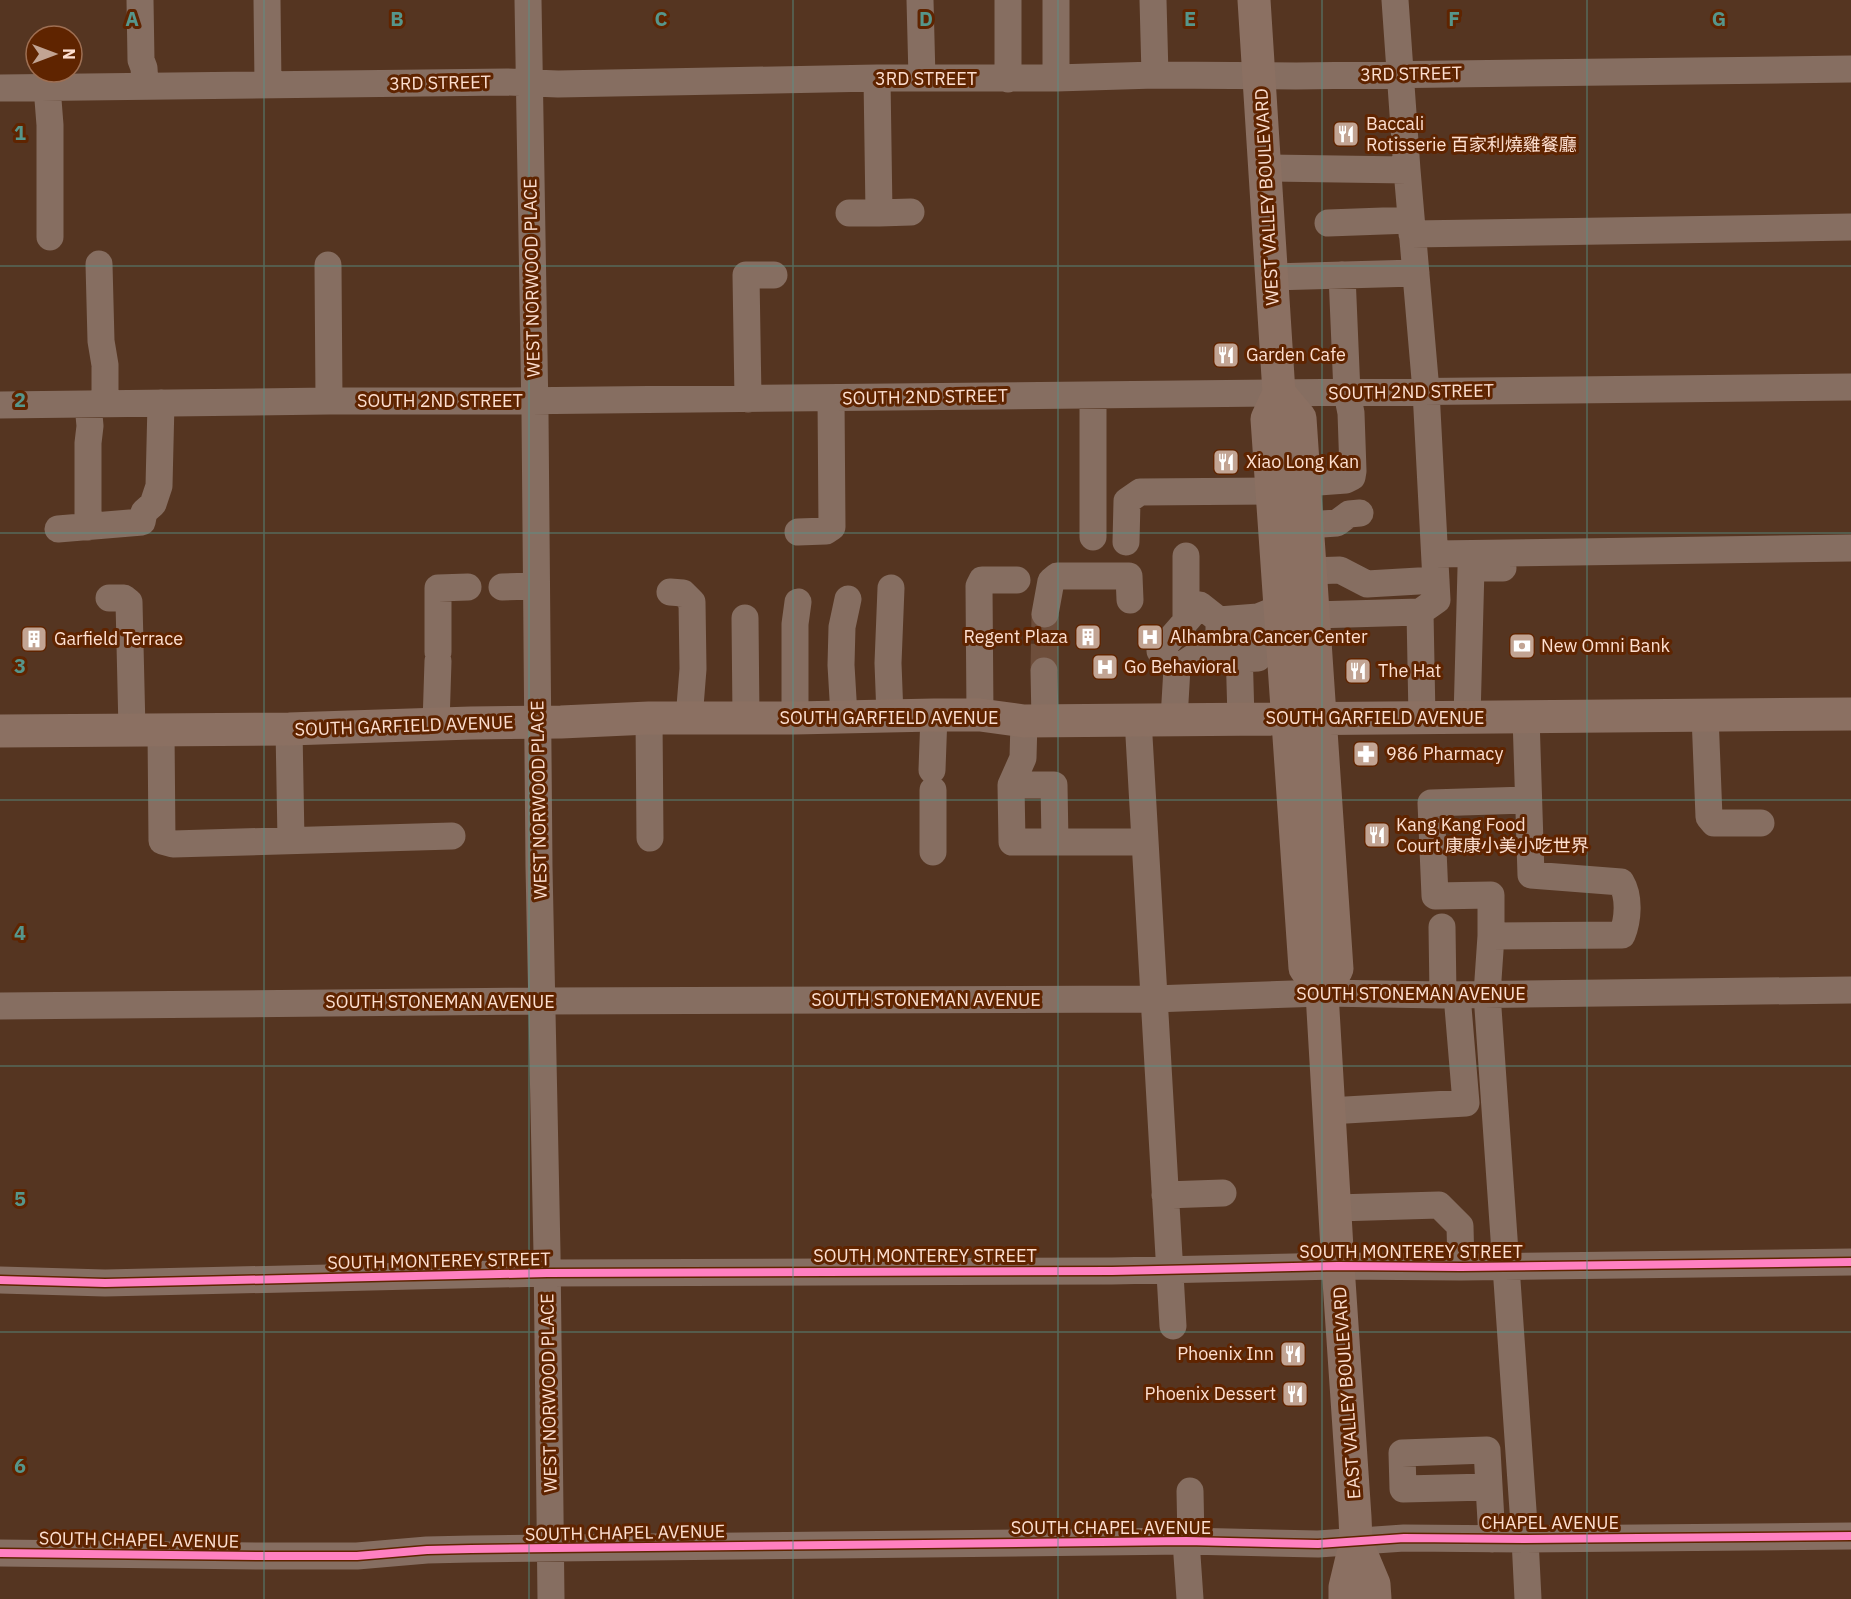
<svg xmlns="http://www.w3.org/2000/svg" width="1851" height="1599" font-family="'IBM Plex Sans','Noto Sans SC',sans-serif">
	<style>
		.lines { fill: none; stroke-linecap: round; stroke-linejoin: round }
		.minor-tunnel { stroke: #6e4e3b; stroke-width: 27; stroke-dasharray: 27 14; stroke-linecap: butt }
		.minor { stroke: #866e61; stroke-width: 27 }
		.major { stroke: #8b7062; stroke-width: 33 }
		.cycleway-casing { stroke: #5f2400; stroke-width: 11 }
		.cycleway { stroke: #ff80c0; stroke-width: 8 }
		.grid { fill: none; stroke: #56968b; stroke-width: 1.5; stroke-opacity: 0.55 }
		.labels { text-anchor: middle; stroke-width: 6; stroke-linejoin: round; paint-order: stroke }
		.street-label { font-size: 18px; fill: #fddfd0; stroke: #5f2400 }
		.poi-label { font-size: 18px; fill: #fddfd0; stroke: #5f2400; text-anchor: start }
		.grid-label { font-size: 20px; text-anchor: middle; font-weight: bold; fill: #56968b; stroke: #5f2400; stroke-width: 6; stroke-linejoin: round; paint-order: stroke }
	</style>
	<rect width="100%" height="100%" fill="#553521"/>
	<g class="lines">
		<path class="minor-tunnel" d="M1044,671l1,-57"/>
		<path class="minor" d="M140,0l1,60 3,8 1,17
			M267,0l1,85
			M528,0l7,414 4,453 8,386 4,346
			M920,0l2,78
			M1008,0v79
			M1056,0v78
			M1153,0l2,75
			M1395,0l12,170 19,221 11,209 -17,12
			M877,78l2,135 32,-1
			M47,87l3,38v112
			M0,88l507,-6 51,2 319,-6h179l99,-3 141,1 555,-7
			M1265,168l142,2
			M849,213h30
			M1328,223l83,-3
			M1412,234l439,-7
			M99,264l2,77 4,24v38
			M328,265l1,136
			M1272,277l144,-4
			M1093,396v141
			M748,399l-2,-124h28
			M88,404l2,22 -2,17v84
			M0,405l329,-4h179l1343,-14
			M1305,483l41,-3 6,-3 1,-6 -2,-58 -4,-20 -5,-118
			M1307,525l30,-2 12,-9 11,-1
			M58,529l84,-7 2,-10 9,-8 6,-18 2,-83
			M798,532l28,-1 6,-4 -1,-129
			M1126,542l1,-41 13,-9 132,-1
			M1435,554l416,-6
			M1186,556v65
			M1310,571l30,-1 27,14 69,-4
			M502,587l34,-1
			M670,592l13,1 9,9 1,67 -4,50
			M109,598h15l5,4 3,128
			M1045,614l6,-33 6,-5h72l1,24
			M1313,615l107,-3 2,106
			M745,618l1,99
			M1219,620v40l39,-2v-41
			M1239,647l2,72
			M438,652v-64l30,-1
			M1177,668l20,-13 22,-1
			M1044,671l1,50
			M980,715l-1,-129 3,-6h35
			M1705,715l4,102 5,6h47
			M844,716l-3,-51 1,-38 6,-28
			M890,716l-2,-53 3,-75
			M1526,717l5,158 90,7c9,15 7,38 1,53l-131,1 -4,58 38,545 3,60
			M649,718l1,120
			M795,718v-94l3,-22
			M1467,718l4,-150h32
			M1138,719l35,607
			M1174,719l3,-51 -17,-17 40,-46 19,15 39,-3 22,-9
			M1024,721l-1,37 -12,27 1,57h132
			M436,724l2,-63
			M289,729l2,111
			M161,730l1,111 11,3 279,-8
			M932,770l2,-55
			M1011,785h43l1,57
			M933,790v62
			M1442,927l1,68
			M1491,936v-41l-56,1 -4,-93 97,-3
			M0,1006l542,-5 611,-2 169,-6 121,2 408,-5
			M1329,1111l137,-8 -9,-108
			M1165,1195l58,-2
			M1336,1208l103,-3 21,21 1,41
			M0,1280l105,3 442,-10 565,-2 226,-5 123,1 390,-5
			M1402,1453l85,-3 5,89
			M1402,1453l1,36 86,-2
			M1190,1491l1,50
			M1186,1541l4,58
			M0,1553l262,3h95l70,-6 44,-1 715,-8 132,3 86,-6 121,1 326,-3"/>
		<path class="major" d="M1254,0l25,393 -12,26 38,549 17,25 16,273 17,251 1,24 -11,46v12
			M1279,393l21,25 37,551 -15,24
			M0,731l289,-2 182,-6 90,-1 88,-4h146l139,-3h46l44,6 827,-7
			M1356,1541l18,43 1,15"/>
		<defs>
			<path id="cycleway" d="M0,1280l105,3 442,-10 565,-2 226,-5 123,1 390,-5
				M0,1553l262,3h95l70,-6 44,-1 715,-8 132,3 86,-6 121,1 326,-3"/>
		</defs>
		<use href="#cycleway" class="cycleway-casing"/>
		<use href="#cycleway" class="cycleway"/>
	</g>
	<path class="grid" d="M264,0v1599M529,0v1599M793,0v1599M1058,0v1599M1322,0v1599M1587,0v1599M0,266h1851M0,533h1851M0,800h1851M0,1066h1851M0,1332h1851"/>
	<defs>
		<symbol id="restaurant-square" viewBox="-11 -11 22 22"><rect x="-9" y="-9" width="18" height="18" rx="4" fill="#c2a493" stroke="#5f2400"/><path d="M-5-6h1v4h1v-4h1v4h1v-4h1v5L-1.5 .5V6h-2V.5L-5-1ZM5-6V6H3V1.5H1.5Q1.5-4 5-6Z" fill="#fff"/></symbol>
		<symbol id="building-square" viewBox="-11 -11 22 22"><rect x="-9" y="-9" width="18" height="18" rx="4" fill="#c2a493" stroke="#5f2400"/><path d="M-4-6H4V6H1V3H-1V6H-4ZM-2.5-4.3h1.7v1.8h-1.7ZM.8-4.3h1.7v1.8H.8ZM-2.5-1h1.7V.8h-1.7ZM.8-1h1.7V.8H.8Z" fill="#fff"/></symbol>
		<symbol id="hospital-square" viewBox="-11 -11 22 22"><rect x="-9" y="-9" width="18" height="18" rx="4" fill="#c2a493" stroke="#5f2400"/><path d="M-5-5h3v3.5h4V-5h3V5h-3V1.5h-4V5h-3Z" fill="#fff"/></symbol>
		<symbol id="bank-square" viewBox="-11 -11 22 22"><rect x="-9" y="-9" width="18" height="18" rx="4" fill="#c2a493" stroke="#5f2400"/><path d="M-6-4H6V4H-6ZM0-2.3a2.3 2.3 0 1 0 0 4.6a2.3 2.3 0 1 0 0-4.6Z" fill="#fff"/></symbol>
		<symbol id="pharmacy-square" viewBox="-11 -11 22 22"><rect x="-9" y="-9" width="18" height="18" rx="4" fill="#c2a493" stroke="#5f2400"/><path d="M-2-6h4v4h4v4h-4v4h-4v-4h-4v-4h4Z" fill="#fff"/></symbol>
	</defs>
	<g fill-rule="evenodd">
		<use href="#restaurant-square" x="1331" y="119" width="30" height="30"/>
		<use href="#restaurant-square" x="1211" y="340" width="30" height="30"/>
		<use href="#restaurant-square" x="1211" y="447" width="30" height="30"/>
		<use href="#building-square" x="1073" y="622" width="30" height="30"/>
		<use href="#hospital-square" x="1135" y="622" width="30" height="30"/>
		<use href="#building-square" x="19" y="624" width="30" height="30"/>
		<use href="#bank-square" x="1507" y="631" width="30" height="30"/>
		<use href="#hospital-square" x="1090" y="652" width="30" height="30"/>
		<use href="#restaurant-square" x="1343" y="656" width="30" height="30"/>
		<use href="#pharmacy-square" x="1351" y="739" width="30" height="30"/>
		<use href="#restaurant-square" x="1362" y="820" width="30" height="30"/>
		<use href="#restaurant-square" x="1278" y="1339" width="30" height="30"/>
		<use href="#restaurant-square" x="1280" y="1379" width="30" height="30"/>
	</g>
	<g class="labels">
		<g class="street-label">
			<text transform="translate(1411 74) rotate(-1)" y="6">3RD STREET</text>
			<text x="926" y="85">3RD STREET</text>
			<text transform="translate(440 83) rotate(-1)" y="6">3RD STREET</text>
			<text transform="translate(1267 197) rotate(-93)" y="6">WEST VALLEY BOULEVARD</text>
			<text transform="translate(532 278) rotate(-91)" y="6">WEST NORWOOD PLACE</text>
			<text transform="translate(1411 392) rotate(-1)" y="6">SOUTH 2ND STREET</text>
			<text transform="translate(925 397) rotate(-1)" y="6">SOUTH 2ND STREET</text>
			<text x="440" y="407">SOUTH 2ND STREET</text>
			<text x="889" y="724">SOUTH GARFIELD AVENUE</text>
			<text x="1375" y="724">SOUTH GARFIELD AVENUE</text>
			<text transform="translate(404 726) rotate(-2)" y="6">SOUTH GARFIELD AVENUE</text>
			<text transform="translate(539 800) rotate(-91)" y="6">WEST NORWOOD PLACE</text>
			<text x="1411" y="1000">SOUTH STONEMAN AVENUE</text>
			<text x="926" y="1006">SOUTH STONEMAN AVENUE</text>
			<text x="440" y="1008">SOUTH STONEMAN AVENUE</text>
			<text x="1411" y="1258">SOUTH MONTEREY STREET</text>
			<text x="925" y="1262">SOUTH MONTEREY STREET</text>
			<text transform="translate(439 1261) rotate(-1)" y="6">SOUTH MONTEREY STREET</text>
			<text transform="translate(549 1393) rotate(-91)" y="6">WEST NORWOOD PLACE</text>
			<text transform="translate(1347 1393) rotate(-94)" y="6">EAST VALLEY BOULEVARD</text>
			<text x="1550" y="1529">CHAPEL AVENUE</text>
			<text x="1111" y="1534">SOUTH CHAPEL AVENUE</text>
			<text transform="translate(625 1533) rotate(-1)" y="6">SOUTH CHAPEL AVENUE</text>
			<text transform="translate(139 1540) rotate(1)" y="6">SOUTH CHAPEL AVENUE</text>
		</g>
		<g class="poi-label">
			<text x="1366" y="130">Baccali<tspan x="1366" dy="21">Rotisserie 百家利燒雞餐廳</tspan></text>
			<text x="1246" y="361">Garden Cafe</text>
			<text x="1246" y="468">Xiao Long Kan</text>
			<text x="1068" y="643" text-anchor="end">Regent Plaza</text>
			<text x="1170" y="643">Alhambra Cancer Center</text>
			<text x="54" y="645">Garfield Terrace</text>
			<text x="1541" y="652">New Omni Bank</text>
			<text x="1124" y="673">Go Behavioral</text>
			<text x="1378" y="677">The Hat</text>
			<text x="1386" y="760">986 Pharmacy</text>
			<text x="1396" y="831">Kang Kang Food<tspan x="1396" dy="21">Court 康康小美小吃世界</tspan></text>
			<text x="1274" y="1360" text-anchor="end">Phoenix Inn</text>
			<text x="1276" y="1400" text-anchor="end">Phoenix Dessert</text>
		</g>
	</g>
	<g class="grid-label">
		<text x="132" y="26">A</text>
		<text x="397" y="26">B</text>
		<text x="661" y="26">C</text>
		<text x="926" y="26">D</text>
		<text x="1190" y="26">E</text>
		<text x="1454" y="26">F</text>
		<text x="1719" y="26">G</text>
		<text x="20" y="140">1</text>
		<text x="20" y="407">2</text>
		<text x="20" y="673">3</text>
		<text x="20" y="940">4</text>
		<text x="20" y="1206">5</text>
		<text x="20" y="1473">6</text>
	</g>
	<g transform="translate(54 54) rotate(90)"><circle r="28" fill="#5f2400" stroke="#9e6f53" stroke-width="1.5"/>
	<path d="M0-4.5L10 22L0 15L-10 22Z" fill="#c2a493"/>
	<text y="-9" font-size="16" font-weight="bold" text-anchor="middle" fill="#fddfd0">N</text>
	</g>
</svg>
